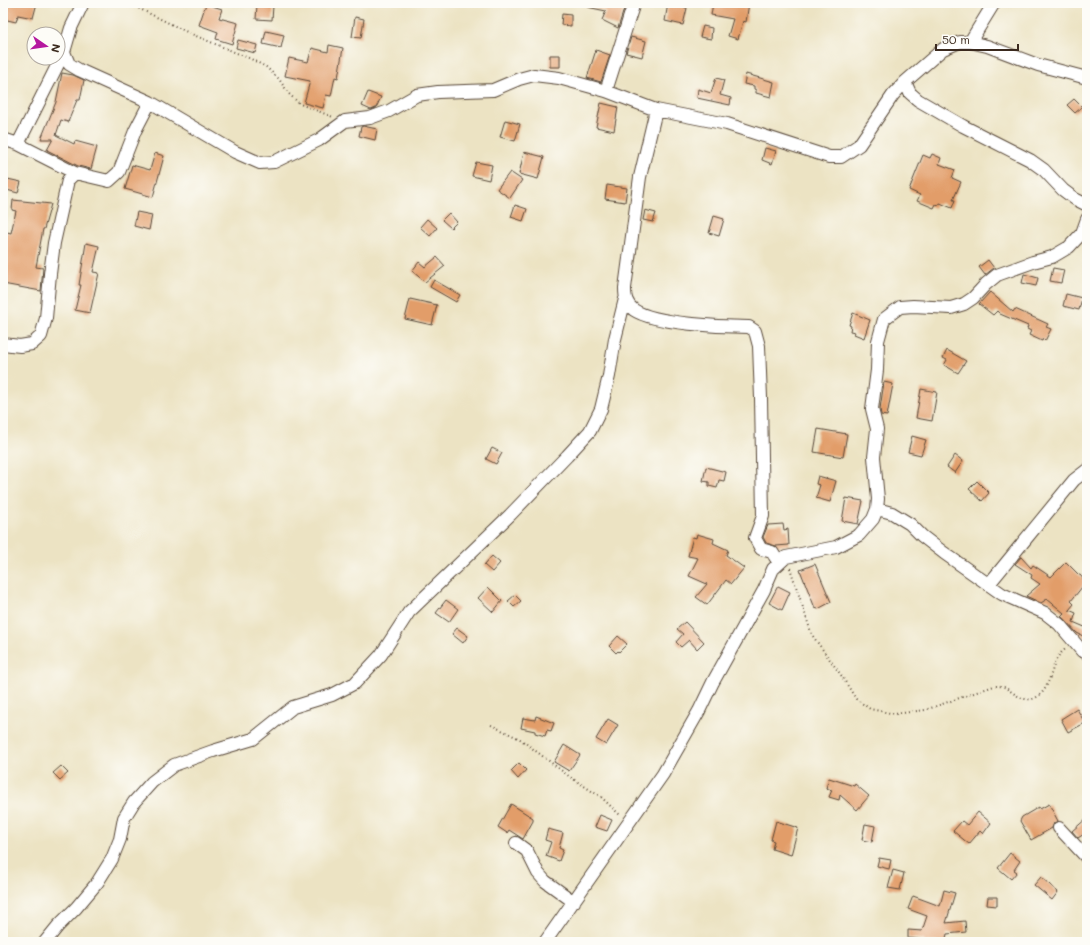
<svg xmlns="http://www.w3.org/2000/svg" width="1090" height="945" font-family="Mali,sans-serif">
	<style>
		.building { fill: #e29d69 }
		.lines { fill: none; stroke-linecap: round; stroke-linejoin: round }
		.minor-casing { stroke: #564637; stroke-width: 14 }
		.path { stroke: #564637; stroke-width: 2; stroke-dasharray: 1 3; stroke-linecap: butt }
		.minor { stroke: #fff; stroke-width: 12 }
	</style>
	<rect width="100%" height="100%" fill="#fdfcf7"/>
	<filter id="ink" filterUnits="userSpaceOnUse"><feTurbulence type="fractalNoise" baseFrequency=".025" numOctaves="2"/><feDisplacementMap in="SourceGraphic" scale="8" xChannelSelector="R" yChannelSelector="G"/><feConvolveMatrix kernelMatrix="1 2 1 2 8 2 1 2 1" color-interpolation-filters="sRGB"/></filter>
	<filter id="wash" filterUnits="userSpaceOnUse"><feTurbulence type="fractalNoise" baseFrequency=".012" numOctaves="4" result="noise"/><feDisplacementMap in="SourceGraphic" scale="16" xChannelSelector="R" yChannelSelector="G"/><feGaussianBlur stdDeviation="0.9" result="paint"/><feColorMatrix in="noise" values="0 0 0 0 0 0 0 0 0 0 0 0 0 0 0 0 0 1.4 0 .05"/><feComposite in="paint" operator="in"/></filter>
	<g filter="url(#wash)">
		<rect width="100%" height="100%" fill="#ece3c3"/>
		<g id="blocks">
			<path class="building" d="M3,3h34l-4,15 -15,-3 -2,7 -13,-3z
				M588,3h38l-8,25 -16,-8 4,-9 -19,-4z
				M668,3h16l-2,4 5,1 -4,17 -18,-4z
				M713,3h36l-3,19 -3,-1 -5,18 -10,-3 5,-17 -22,-4z
				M206,4l16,5 -3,9 19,5 -6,21 -16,-5 2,-7 -19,-7z
				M257,5l16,1 -1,14 -16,-1z
				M562,14l9,1v11l-10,-1z
				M355,17l9,2 -3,19 -9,-1z
				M703,26l9,2 -1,11 -11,-2z
				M266,31l18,4 -3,13 -18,-4z
				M631,37l15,4 -4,16 -16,-4z
				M238,40l19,5 -2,8 -19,-5z
				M329,45l14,3 -5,30 -3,-1 -4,19 -5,-1 -3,13 -19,-5 6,-22 -25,-5 4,-18 19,4 4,-14 16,4z
				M596,50l14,5 -9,27 -14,-4z
				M550,55h10v12h-10z
				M62,73l11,2 11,5 -4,20h-3l-9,22 -7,-2 -5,15 18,9 1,-3 22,6 -6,22 -13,-3 -31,-16 6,-11h-12l15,-37z
				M746,74l28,8 -3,15 -15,-4v-3l-2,-1v-3l-10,-2z
				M716,78l8,2 -4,15 11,3 -1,7 -33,-7 1,-9 13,4z
				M368,92l13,5 -5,11 -5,2 -9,-4z
				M1074,99l8,8 -7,6 -8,-8z
				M601,103l17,4 -4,24 -18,-4z
				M505,120l15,4 -5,17 -15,-4z
				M363,126l14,3 -2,11 -16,-4 2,-9z
				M765,148l11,3 -4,13 -10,-4z
				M524,152l20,5 -6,22 -19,-5z
				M155,153l9,3 -11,41 -28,-8 7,-24 18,5z
				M932,154l9,4 -2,6 16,6 -3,8 9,4 -8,18h2l-3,8 -12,-5 -1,2 -3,-1 -2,4 -17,-7 3,-6 -11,-5 14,-35 7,3z
				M476,162l16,3 -3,15 -17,-4z
				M510,172l12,8 -12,18 -13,-9z
				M3,178l18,4 -3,11 -15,-4z
				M607,185l20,3 -2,14 -20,-3z
				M13,200l38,4 -7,25h-1l-7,38 7,1 -2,23 -38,-7v-53l8,2 5,-22 -4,-1z
				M515,205l12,4 -4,12 -12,-4z
				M645,210l11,3 -3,9 -10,-2z
				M137,212l15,3 -3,15 -15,-4z
				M449,213l8,9 -6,6 -9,-8z
				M714,216l10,3 -5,17 -10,-3z
				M427,219l10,9 -7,8 -10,-9z
				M86,243l13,3 -6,26 6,1 -9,40 -15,-3 6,-25h-2z
				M437,257l8,9 -20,16 -13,-11 7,-9 6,5z
				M988,260l6,8 -9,7 -6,-8z
				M1053,268l11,2 -3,13 -11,-2z
				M1024,274l14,4 -2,8 -14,-3z
				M434,280l26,15 -4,7 -26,-15z
				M990,292l23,20 2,-3 33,15 -2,3 5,2 -6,12 -2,-2 -1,2 -13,-6 2,-4 -4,-2 1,-3 -28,-12 -3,-3 -4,4 -14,-11z
				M1066,294l16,4 -3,12 -16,-4z
				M410,299l27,6 -5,20 -27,-6z
				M853,313l17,7 -6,18 -10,-4 1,-2 -5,-1 1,-5 -2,-1z
				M947,350l19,11 -8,12 -14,-8 3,-5 -4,-2z
				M884,382l9,2 -6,32 -6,-1 -1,-6z
				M921,389l16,3 -5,29 -16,-3z
				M818,429l29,5 -4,23 -29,-5z
				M912,436l14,4 -5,15 -13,-3z
				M492,448l10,5 -6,11 -10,-5z
				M955,455l8,6 -8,12 -8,-6z
				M706,467l20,5 -2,9 -5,-1 -2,8 -8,-2v-4l-6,-1z
				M818,476l18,5 -6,21 -14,-4 4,-13 -4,-1z
				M977,481l12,12 -7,8 -13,-12z
				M846,498l17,3 -5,23 -16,-3z
				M783,524l1,6 4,-1 1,16 -13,1 -10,-3 -3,-6 5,-12z
				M697,534l17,5 -1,4 15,7 -2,5 18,13 -13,16 -5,-4 -19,25 -11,-8 11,-13 -18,-8 9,-18 -10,-2 5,-19 3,1z
				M492,556l8,7 -8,9 -8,-7z
				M1021,557l10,11 2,-3 18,12 15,-15 13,13h1l6,7 -15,19 3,3 -5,6 7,3 -3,9 14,6v10l-10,-5 -16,-17 3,-3 -17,-14 -6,4 -15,-7 14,-12 -9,-6 1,-3 -17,-11z
				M815,564l16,38 -13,7 -3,-1 -15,-38z
				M778,586l12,6 -8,18 -13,-7z
				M488,587l14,14 -9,11 -15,-14z
				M515,595l6,6 -7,6 -6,-6z
				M446,600l12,9 -9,13 -13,-9z
				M685,622l19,20 -7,7 -8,-9 -8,7 -5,-5 7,-8 -6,-5z
				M457,628l11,8 -5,7 -11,-9z
				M618,636l9,8 -8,8 -1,-1 -2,2 -7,-7z
				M1077,709l8,14 -17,9 -7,-13z
				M536,716l18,7 -3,8 -4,-1 -2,6 -10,-3v-2l-14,-3 2,-10 12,2z
				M608,719l10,6 -12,20 -10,-6z
				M564,745l16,10 -11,16 -15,-9z
				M519,763l7,7 -8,9 -7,-8z
				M61,766l7,7 -8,7 -7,-7z
				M829,778l25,8 1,-2 14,12 -12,14 -17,-15 -1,5 -10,-3 3,-7 -6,-2z
				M511,804l22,14v3l-10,18 -14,-9 -2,3 -9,-6z
				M1049,804l9,17 -4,2 -2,5 -21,12 -11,-19 2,-4 17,-10 1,2z
				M978,812l13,11 -8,11 -3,-3 -11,13 -16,-13 9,-10 5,4z
				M600,815l12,5 -5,11 -12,-4z
				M1087,818v14l-9,6 -6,-7z
				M776,821l22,7 -7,27 -19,-6 2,-8 -3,-1z
				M865,824l10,2 -3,16 -10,-2z
				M548,829l15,4 -4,15 4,2 -4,11 -13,-5 5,-14 -6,-2z
				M1010,853l10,8 -6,9 3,2 -6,7 -13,-11z
				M879,858l12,2 -2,9 -12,-3z
				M893,870l11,3 -4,17 -12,-2z
				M1041,877l17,15 -6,8 -18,-15z
				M944,890l11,3 -9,30 19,-2 1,11 -19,2 -2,8h-21v-2l-16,-2v-8l14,1 5,-15 -19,-7 5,-13 27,10z
				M988,897h9v9l-10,-1z"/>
		</g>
	</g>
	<g filter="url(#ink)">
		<use href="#blocks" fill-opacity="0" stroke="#564637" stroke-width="1"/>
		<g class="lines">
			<defs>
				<path id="minor" d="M83,3l-12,25 -7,24 5,12 10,6 71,32 85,50 25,11 14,-1 45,-22 26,-19 25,-3 19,-7 28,-16 21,-3 55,-2 26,-11 15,-4 25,3 47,13 50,19 71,14 102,33h12l18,-12 34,-50 12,-13 38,-33 17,-7h10l17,4 51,19 49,13
					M970,42l24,-39
					M905,82l5,11 8,7 45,26 67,34 14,10 19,20 12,9 12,6
					M606,91l28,-88
					M656,110l-16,67 -15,111c0,9 1,16 9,22 21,14 89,17 115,17l6,4 4,15 2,52 2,118 -8,22 6,11 11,3 7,11
					M3,139l15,5 46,-92
					M18,144l57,29
					M3,344l17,2 12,-2 9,-8 5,-18 4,-44 4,-31 14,-63 7,-7 34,8 10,-9 16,-41 15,-29
					M877,509l15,4 18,11 12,12 22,17 58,41 43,19 14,11 23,27 5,2
					M989,584l85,-104 13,-10
					M1059,828l28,30
					M516,843l11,8 11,22 7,8 29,21
					M45,942l13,-16 18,-18 21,-25 15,-24 8,-20 4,-21 10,-16 18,-20 22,-17 39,-14 40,-12 40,-32 39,-12 23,-12 26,-28 28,-43 101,-97 57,-59 23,-25 11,-22 8,-33 6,-37 10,-40
					M545,942l118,-168 36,-63 14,-29 51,-92 9,-21 13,-12 50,-10 23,-12 14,-16 4,-10 1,-10 -4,-42 3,-28 -5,-20 5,-39 1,-29 6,-22 16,-12 13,-1 38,2 13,-4 9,-6 13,-14 11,-9 36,-13 19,-5 17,-10 13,-14 5,-14"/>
			</defs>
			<use href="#minor" class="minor-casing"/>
			<path class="path" d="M128,3l61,30 62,26 15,8 13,12 10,15 11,10 33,13
				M790,568l22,67 29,40 15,24 14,10 25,5 30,-4 69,-24c4,0 7,0 10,1 9,5 19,16 31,11 19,-9 14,-40 31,-49
				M491,725l29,14 50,38 31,20 19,18"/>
			<use href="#minor" class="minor"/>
		</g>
	</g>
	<rect width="1090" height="945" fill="none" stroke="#fdfcf7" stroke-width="16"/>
	<g transform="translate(46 46) rotate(103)"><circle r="19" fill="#fdfcf7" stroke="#afa8a0"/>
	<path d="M0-3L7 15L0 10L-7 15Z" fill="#b5179e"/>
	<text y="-6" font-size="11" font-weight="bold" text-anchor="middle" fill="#3b2a1e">N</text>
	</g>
	<path d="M936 44v6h82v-6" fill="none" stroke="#3b2a1e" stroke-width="2"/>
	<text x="942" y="44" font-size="12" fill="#3b2a1e" stroke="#fdfcf7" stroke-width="3" paint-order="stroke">50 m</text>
</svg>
